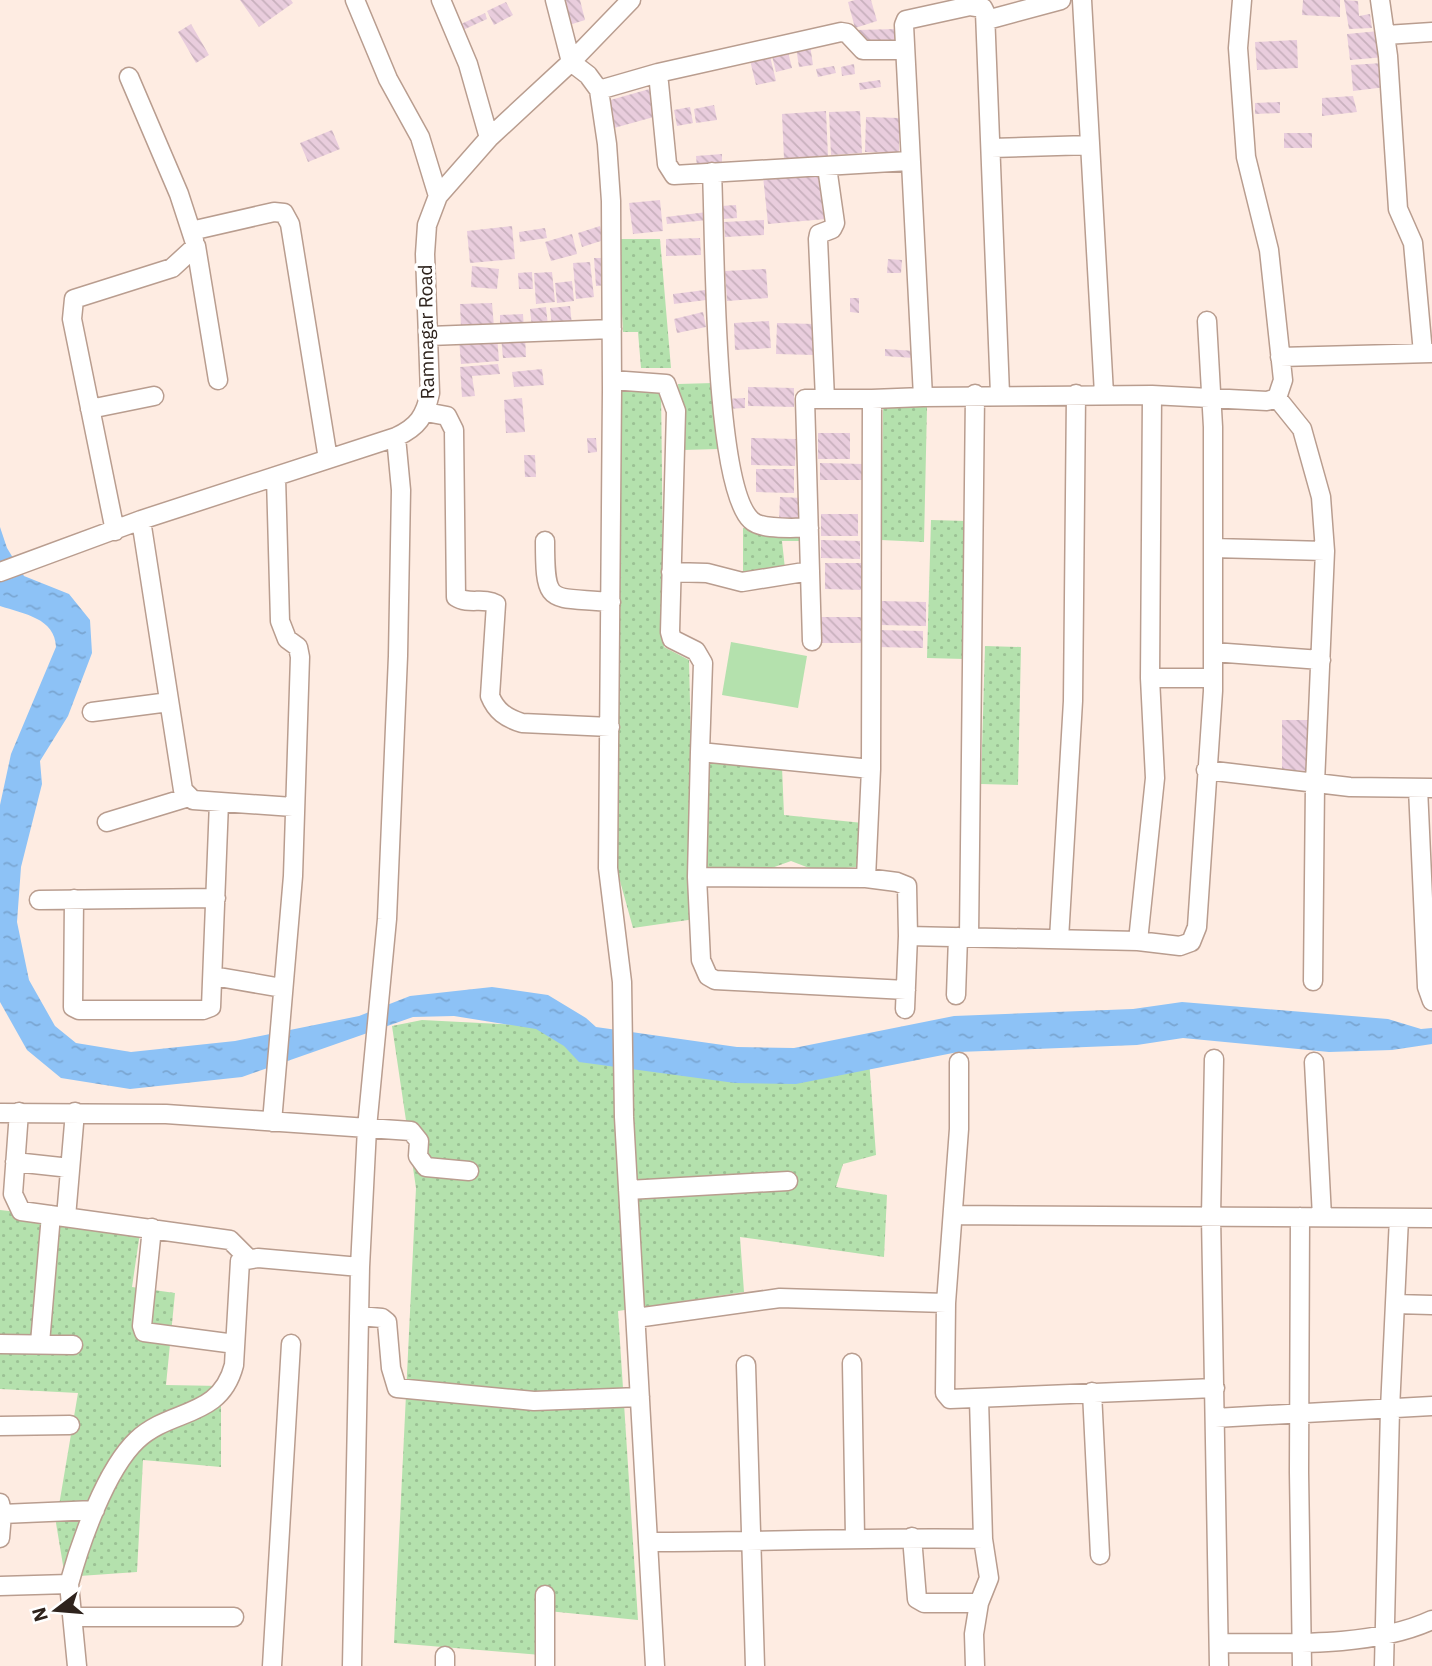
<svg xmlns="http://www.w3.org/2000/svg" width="1432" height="1666" font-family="'IBM Plex Sans',sans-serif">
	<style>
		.green { fill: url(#green-dots) }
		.pitch { fill: #b4e1ad }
		.water { fill: url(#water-ripples) }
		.building { fill: url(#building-back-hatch) }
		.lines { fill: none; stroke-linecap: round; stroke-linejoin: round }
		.minor-casing { stroke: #b99d8f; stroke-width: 21 }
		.minor { stroke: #fff; stroke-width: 18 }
		.labels { text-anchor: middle; stroke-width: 7; stroke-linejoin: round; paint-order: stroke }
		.street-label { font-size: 19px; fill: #2e231d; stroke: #fff }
	</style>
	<defs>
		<pattern id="green-dots" width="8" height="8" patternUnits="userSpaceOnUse" patternTransform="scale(1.75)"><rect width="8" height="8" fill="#b4e1ad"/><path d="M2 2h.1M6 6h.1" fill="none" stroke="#9bc194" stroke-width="1.8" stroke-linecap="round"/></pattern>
		<pattern id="water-ripples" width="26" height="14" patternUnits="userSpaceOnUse" patternTransform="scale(1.75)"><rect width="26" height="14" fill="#8dc2f6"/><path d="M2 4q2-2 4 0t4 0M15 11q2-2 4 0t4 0" fill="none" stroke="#7aa6d2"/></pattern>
		<pattern id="building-back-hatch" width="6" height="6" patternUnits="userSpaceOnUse" patternTransform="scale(1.75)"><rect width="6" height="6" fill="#e9cddd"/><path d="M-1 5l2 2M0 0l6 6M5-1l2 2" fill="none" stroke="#c8b0bd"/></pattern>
	</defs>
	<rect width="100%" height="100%" fill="#feece2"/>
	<path class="green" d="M618,239h42l11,129h-30l-3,-36h-15z
		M714,383l5,66 -36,1 -5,-66z
		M661,390l3,257 25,13 6,259 -62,9 -16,-58v-479z
		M883,406l44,1 -3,135 -43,-2z
		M931,520l36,1 -3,138 -37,-1z
		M743,528l58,3 1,10h-20l3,28 -42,8z
		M985,646l36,1 -3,138 -37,-1z
		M705,762l77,5 2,48 79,8 2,43 -48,5 -26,-10 -61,22 -24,-15z
		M422,1020l138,7 36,24 273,8 7,96 -33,9 -7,23 51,8 -3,62 -144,-20 4,55 -126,19 20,309 -100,-10 3,45 -147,-12 22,-455 -24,-162z
		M0,1210l141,16 -9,61 43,6 -9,92 55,1v81l-78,-7 -6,112 -72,5 -9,-54 22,-130 -78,-4z"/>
	<path class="pitch" d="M731,642l76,14 -9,52 -76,-13z"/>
	<path class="water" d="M0,527l7,21 17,28 45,18 21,26 2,33 -24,63 -28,45 2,23 -21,83 -4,55 12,58 26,46 21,17 55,9 104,-11 124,-25 51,-20 82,-9 56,8 38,23 10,9 141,20 57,1 160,-32 179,-7 49,-7 206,17 33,10 11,-1v16l-40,6 -63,2 -146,-14 -46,7 -179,7 -162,32 -61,-1 -156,-21 -15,-16 -28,-17 -82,-13 -41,1 -171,60 -112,12 -69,-11 -34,-28 -27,-48v-197l11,-51 45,-107c-1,-29 -32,-33 -56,-41z"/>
	<path class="building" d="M240,0h51l2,3 -34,24z
		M559,0h21l5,20 -19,6z
		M855,0h16l6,21 -22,7 -7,-26z
		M1303,0h37v17l-38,-2z
		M1344,0l14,1 1,15 11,-2 2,14 -23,1z
		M506,2l7,13 -19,10 -7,-14z
		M485,13l2,6 -24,11 -2,-6z
		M191,24l18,31 -13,8 -18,-31z
		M897,29v12l-41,1v-12z
		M1379,31l6,26 -35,3 -3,-26z
		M1297,40l1,28 -41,2 -2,-28z
		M810,45l3,20 -14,2 -3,-20z
		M787,48l5,20 -16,4 -5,-20z
		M769,52l7,29 -20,4 -7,-29z
		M1383,63l3,24 -33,4 -2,-26z
		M854,64l1,10 -13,2 -1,-9z
		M834,66l2,7 -18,4 -2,-8z
		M880,80l1,7 -21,3 -1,-7z
		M653,88l8,27 -47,13 -7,-27z
		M1353,96l4,16 -35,4v-18z
		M1280,102v11l-25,1v-11z
		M714,105l3,15 -21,3 -2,-14z
		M690,107l3,16 -16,3 -3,-16z
		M826,111l2,46 -44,2 -2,-45z
		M860,111l2,42 -31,2 -2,-43z
		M866,117l33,1v35l-34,-1z
		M332,130l8,19 -32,13 -8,-19z
		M1284,133h28v15h-28z
		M722,154v11l-25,2 -1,-11z
		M822,171l4,48 -58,5 -5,-48z
		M660,200l3,31 -30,3 -4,-31z
		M736,205l1,13 -15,1 -1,-13z
		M707,212l1,8 -41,4 -1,-7z
		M764,220v15l-39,2 -1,-15z
		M512,226l3,33 -45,4 -3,-32z
		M600,226l4,14 -22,7 -4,-14z
		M545,228l2,10 -27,4 -1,-10z
		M572,234l5,20 -26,7 -6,-19z
		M700,238l1,17 -35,1v-17z
		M594,258h12l1,27 -11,1z
		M888,259l14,1 -1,13h-14z
		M590,262l4,35 -18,2 -3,-36z
		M472,266l27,3 -2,20 -26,-2z
		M766,269l2,29 -41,3 -2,-30z
		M532,272l1,17h-14l-1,-16z
		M552,272l3,30 -19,2 -2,-31z
		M572,281l2,20 -17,2 -2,-20z
		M713,289l1,10 -40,5 -1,-10z
		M850,298h9v15l-9,-1z
		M492,303l2,24 -33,1 -1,-24z
		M570,306l2,19 -20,2 -2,-19z
		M546,307l2,19 -16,2 -2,-19z
		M703,312l3,15 -29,6 -3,-14z
		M523,314l1,15h-24v-14z
		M769,321l2,27 -36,2 -1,-27z
		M777,323l38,1v31l-39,-1z
		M497,336l2,25 -38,3 -2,-25z
		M525,336l1,21 -23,1 -2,-21z
		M885,349l30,2 -1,7 -29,-2z
		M498,364l2,10 -28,2 3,20 -13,1 -2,-30z
		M542,369l2,16 -30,2 -2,-15z
		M748,387l46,1v19l-46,-1z
		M522,398l3,34 -19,1 -2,-33z
		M745,398v10l-19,1v-10z
		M818,433h32v26h-32z
		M587,438h9l1,14 -9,1z
		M751,438l45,1 -1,27 -44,-1z
		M524,455h11l1,22h-11z
		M820,463l44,1v16h-44z
		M756,469h38v24l-38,-1z
		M780,497l23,1v23h-24z
		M821,514h37v22h-37z
		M821,540l39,1v18l-39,-1z
		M825,563h39v27l-39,-1z
		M881,601l45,1v24l-46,-1z
		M819,617h42v26h-42z
		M877,630l46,1v17l-46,-1z
		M1282,720h30l-1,51 -29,-1z"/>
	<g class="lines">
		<defs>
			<path id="minor" d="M355,0l33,79 32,58 18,59
				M441,0l27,64 21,74
				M555,0l16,62 17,13 11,15 8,54 4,57 1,189 -4,478 14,114 2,135 31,549
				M1082,0l22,394
				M1380,0l8,56 10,153 15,34 10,110
				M987,20l74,-20
				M1386,35l46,-3
				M658,73l183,-41 6,1 16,17h42
				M129,77l50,117 15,46
				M599,90l59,-17 9,91 7,11 235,-14
				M991,148l99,-3
				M827,167l8,56 -3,6 -13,5 -1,5 7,160h47
				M712,172c3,62 1,312 39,348 11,11 44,7 58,8
				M191,231l83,-19 10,1 6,11 38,235
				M429,336l183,-7
				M1280,357l152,-4
				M612,380l54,4 10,27 -6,221 2,7 24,12 7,12 -3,89 171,17
				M1000,394l-15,-382 -2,-4 -13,-2 -64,14 -2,5 19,372 229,-2 115,6 10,-3 6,-18 -14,-130 -23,-93 -8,-109 4,-48
				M1152,395l-2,283h63
				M923,397l-51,2 -1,370 -5,109 31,4 10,4 1,50 230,5 42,5 11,-4 6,-15 16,-236v-264l-6,-106
				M1277,398l25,31 19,68 4,54 -10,232 -2,198
				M90,409l64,-13
				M426,412l21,4 7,14 2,167c12,8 28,0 40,7l-6,92c6,15 16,22 32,27l88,4
				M141,520l42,270 10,10 100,7
				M115,531l-43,-212 2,-20 98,-31 24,-22 22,134
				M545,541c0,67 4,55 66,61
				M1213,548l112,3
				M0,572l141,-52 255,-83c22,-10 29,-21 34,-44l-5,-139 2,-29 11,-29 51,-58 82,-76 60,-62
				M671,572l36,1 35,9 68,-11
				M812,641l-7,-242h20
				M1213,652l108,8
				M92,712l77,-10
				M700,752l-3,125 169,1
				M1206,770l144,17 82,1
				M1418,788l9,199 5,14
				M107,822l82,-25
				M697,877l4,83 7,16 7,4 191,10
				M74,899l-1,108 6,3h124l8,-3 8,-205
				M39,900l177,-2
				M969,937l6,-543
				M1059,939l14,-238 3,-307
				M1138,941l17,-163 -5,-100
				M213,976l69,12
				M956,995l2,-58
				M905,1009l3,-73
				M1214,1059l-3,157 8,450
				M959,1062v67l-13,174 -1,90 5,6 265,-11
				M1314,1062l8,155
				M19,1112l-6,82 8,17 209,29 18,18
				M0,1113l166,1 245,17 8,10 -1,15 8,11 43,4
				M272,1122l21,-246 7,-219 -2,-10 -11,-8 -7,-18 -4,-144
				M15,1162l55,6
				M628,1190l160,-9
				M953,1215l479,3
				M66,1217l9,-105
				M1300,1217l-1,255 3,194
				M152,1228l-10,98 2,6 91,12
				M1395,1304l37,1
				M359,1316l23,2 5,4 4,46 6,20 137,13 106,-4
				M636,1318l144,-20 166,5
				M40,1343l11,-128
				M0,1344l73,1
				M852,1363l3,174
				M746,1365l9,301
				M1092,1392l8,163
				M1215,1418l217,-12
				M0,1426l70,-1
				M0,1503l2,11 93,-4
				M912,1537l5,62 7,4h55
				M0,1538l2,-24
				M649,1542c111,0 223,-5 334,-3
				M69,1584c11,-41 37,-115 68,-144 34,-32 83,-21 97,-75l6,-104 18,-3 102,9
				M0,1586l69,-2 8,82
				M545,1595v71
				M73,1617h161
				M1219,1643c65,0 153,5 213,-23
				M272,1666l19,-322
				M352,1666l8,-399 7,-139 20,-209 11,-263 3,-166 -5,-53
				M445,1666v-10
				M975,1666l-1,-32 5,-31 10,-25 -6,-39 -4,-140
				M1384,1666l6,-257 9,-191"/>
		</defs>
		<use href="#minor" class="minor-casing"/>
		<use href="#minor" class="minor"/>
	</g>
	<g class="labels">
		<g class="street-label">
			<text transform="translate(426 332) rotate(-91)" y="7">Ramnagar Road</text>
		</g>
	</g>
	<g transform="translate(56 1610) rotate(254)" stroke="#ffffff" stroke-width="5" paint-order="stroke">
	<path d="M0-5L12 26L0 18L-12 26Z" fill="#2e231d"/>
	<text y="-10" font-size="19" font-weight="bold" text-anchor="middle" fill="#2e231d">N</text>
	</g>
</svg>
